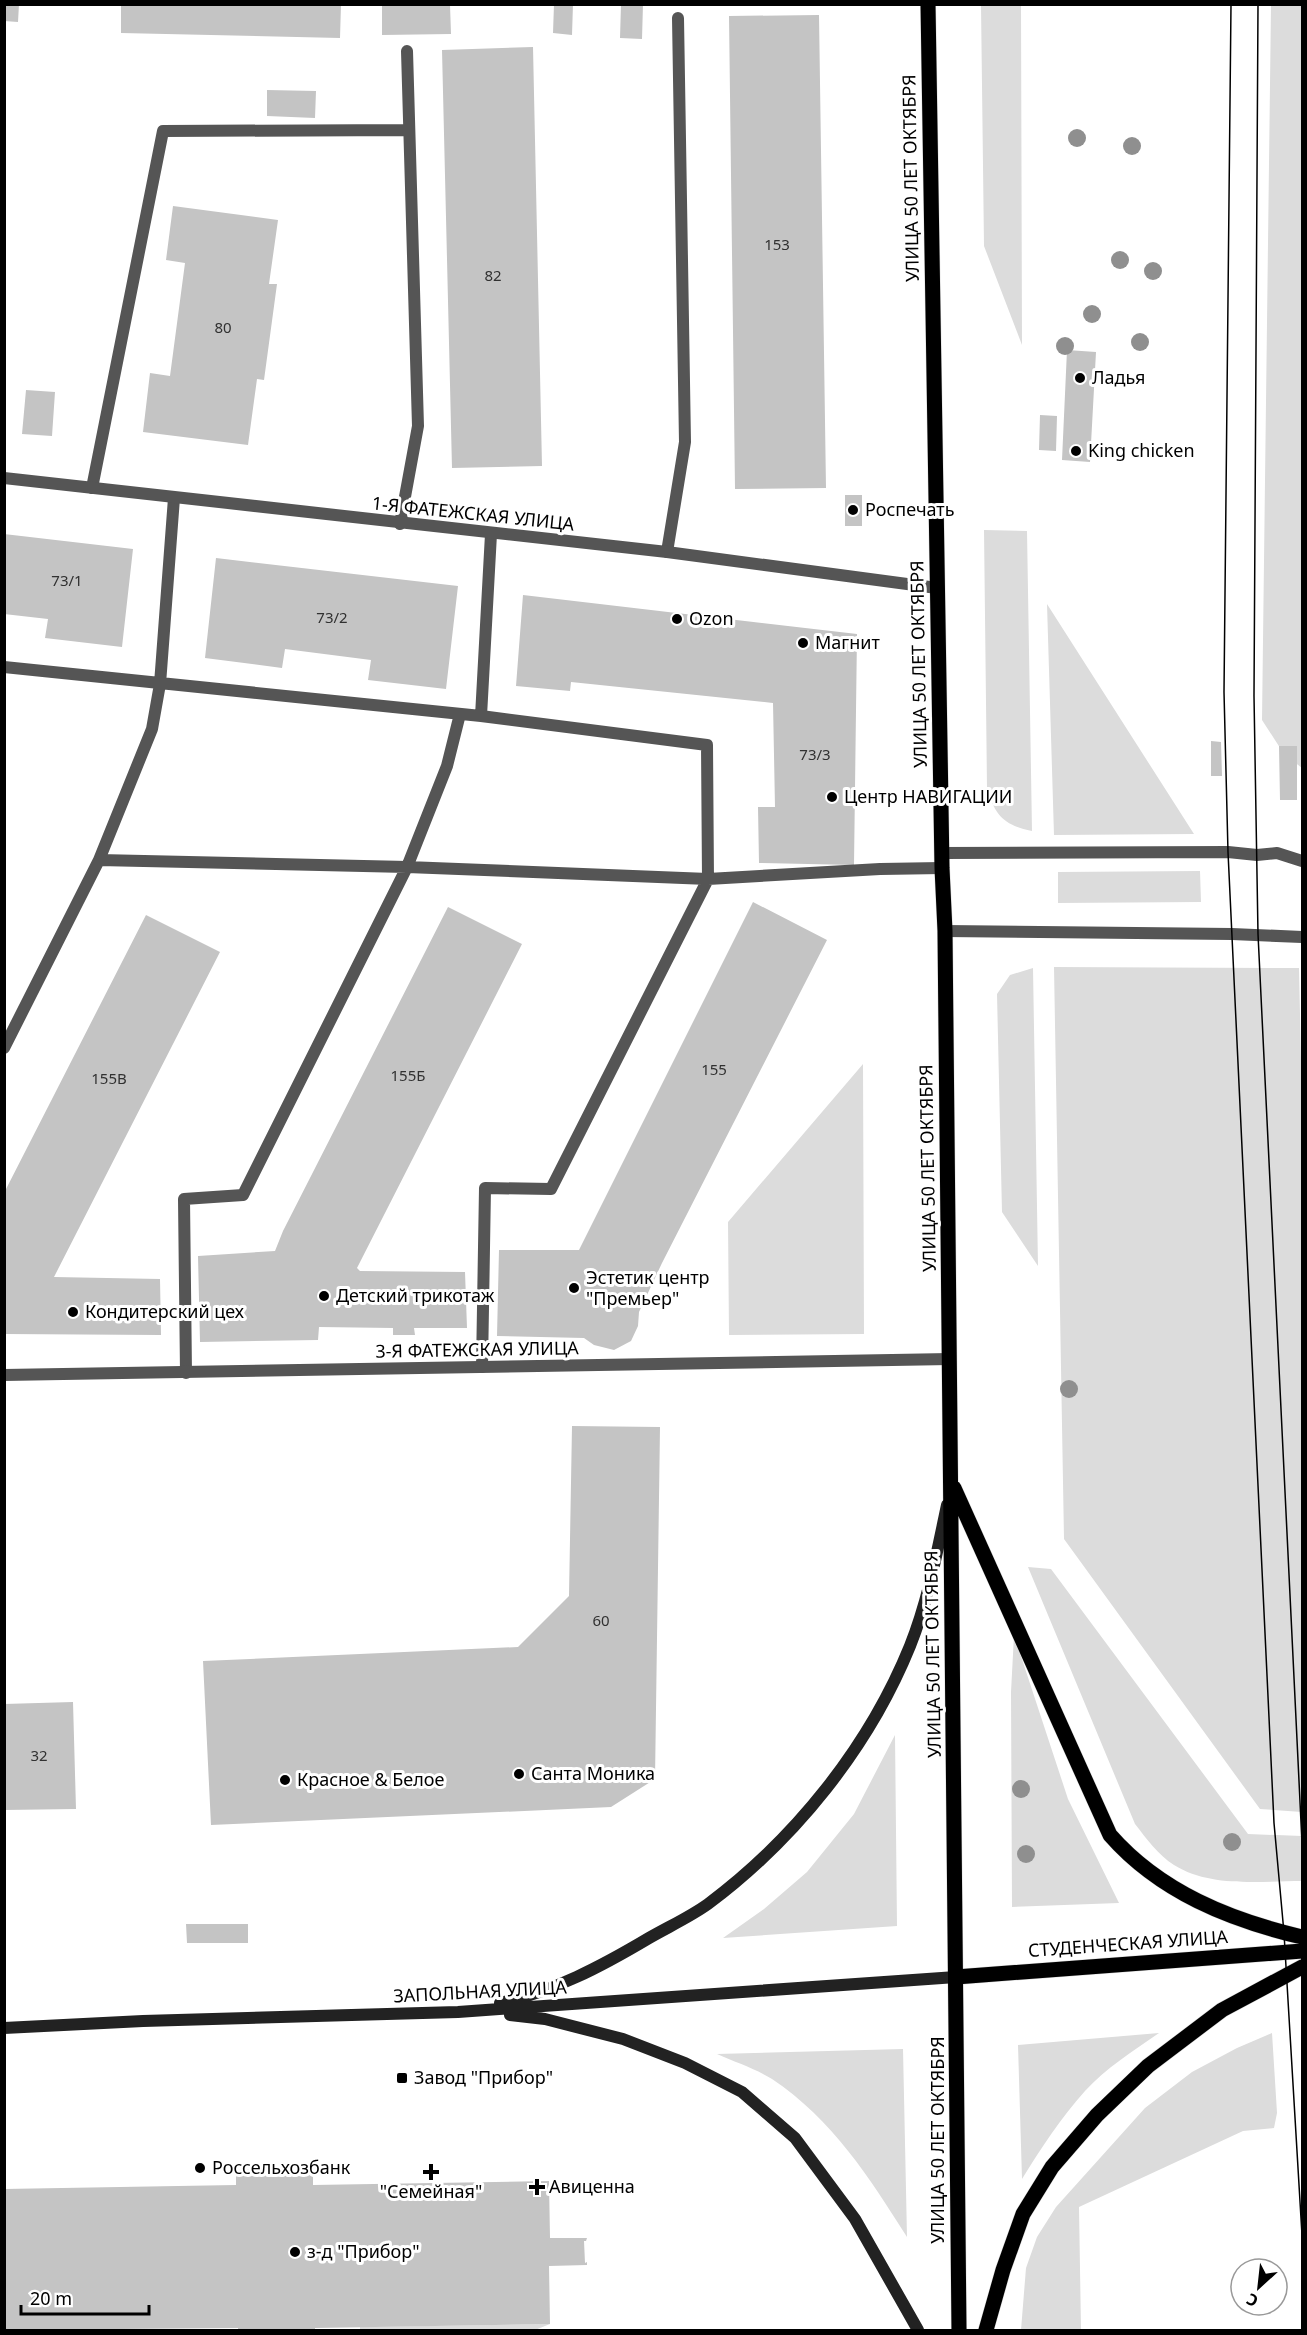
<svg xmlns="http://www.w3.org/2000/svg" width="1307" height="2335" font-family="'Noto Sans',sans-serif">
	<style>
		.green { fill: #dcdcdc }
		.building { fill: #c4c4c4 }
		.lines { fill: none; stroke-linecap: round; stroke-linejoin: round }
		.primary-casing { stroke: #dbdbdb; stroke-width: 16 }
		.lane { stroke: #555; stroke-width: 12 }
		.street { stroke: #555; stroke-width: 12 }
		.secondary { stroke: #222; stroke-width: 12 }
		.primary { stroke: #000; stroke-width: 15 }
		.tram { stroke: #000; stroke-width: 1.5 }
		.tree { fill: #8f8f8f }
		.poi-dot { fill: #000; stroke: #fff; stroke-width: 2 }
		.labels { text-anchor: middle; stroke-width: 6; stroke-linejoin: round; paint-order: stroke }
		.number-label { font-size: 15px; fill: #313131 }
		.street-label { font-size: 18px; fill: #000; stroke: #fff }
		.poi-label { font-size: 18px; fill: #000; stroke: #fff; text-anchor: start }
	</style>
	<rect width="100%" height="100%" fill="#fff"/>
	<path class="green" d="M981,5h40l1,340 -38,-99z
		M1271,5h31v763l-18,-14 -22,-34z
		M984,530l43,1 5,300c-28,-6 -37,-15 -45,-43z
		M1047,604l147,230 -140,1z
		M1200,871l1,31 -143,1v-31z
		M1054,967l245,1 3,138v706l-42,-3 -196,-270z
		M1033,968l5,298 -36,-54 -5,-218 13,-19z
		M863,1064l1,270 -135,1 -1,-113z
		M1028,1567l23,2 197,265 54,2v45c-42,0 -91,7 -128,-16 -16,-10 -28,-27 -39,-41z
		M1014,1635l54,164 51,104 -107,4 -1,-215z
		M895,1735l2,191 -174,12 41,-29 43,-37 47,-58z
		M1159,2033c-26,18 -53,35 -74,58 -24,27 -44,57 -63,88l-4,-134z
		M1272,2033l5,80 -3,15 -31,3 -164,76 2,123h-60l5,-62 11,-31 19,-30 89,-99 47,-36 45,-24z
		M903,2049l4,188c-38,-60 -74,-117 -135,-158 -16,-10 -37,-17 -55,-25z
		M550,2324l-15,6h-175v-3z"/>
	<path class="building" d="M4,4h15l-1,18 -14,-1z
		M121,4h220l-1,34 -219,-5z
		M554,4h19l-1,31 -19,-2z
		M621,4h22l-1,35 -22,-1z
		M450,5l1,29 -69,1v-29z
		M819,15l7,473 -91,1 -6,-473z
		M533,47l9,419 -90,2 -10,-418z
		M267,90l49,1 -1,27 -48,-2z
		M173,206l105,14 -9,64h8l-13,96 -7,-1 -9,66 -105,-13 7,-59 20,3 15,-113 -19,-3z
		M1067,350l29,2 -6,110 -28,-2z
		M26,390l29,2 -3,44 -30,-2z
		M1040,415l17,1 -1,35 -17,-1z
		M845,495h17v31h-17z
		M4,534l129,15 -11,98 -77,-9 3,-19 -44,-5z
		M216,558l242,28 -12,103 -78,-9 3,-20 -86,-11 -3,19 -77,-10z
		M523,595l334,39 -3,231 -95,-2 -1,-56h17l-2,-104 -202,-21 -1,9 -54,-5z
		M1211,741l10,1 1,34h-11z
		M1279,746h18v54h-17z
		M753,902l74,38 -165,323 -23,49 -1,14 -7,15 -17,9 -20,-5 -10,-7 -87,-2 2,-86h80z
		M448,907l74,37 -165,324 3,3 105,1 2,56h-53l1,7h-22v-7l-74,-1 -1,13 -118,2 -2,-86 77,-5 8,-20z
		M146,915l74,37 -166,325 106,2 1,56 -157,-1v-141z
		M572,1426l88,1 -5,352 -44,28 -400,18 -8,-164 315,-14 51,-51z
		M73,1702l3,107 -72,1v-106z
		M186,1924h62v19h-61z
		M284,2168l29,1v16l236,-4 1,57h37l-1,3h-2l1,22 2,-1v3l-38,1 1,58 -235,4v2h-77v-2l-234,2v-141l232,-4v-15z"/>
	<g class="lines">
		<defs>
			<path id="primary" d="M928,4l14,864 3,63 14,1399
				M954,1488l156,347c50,57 120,85 192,102
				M956,1977l346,-26
				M986,2330l17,-60 20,-56 29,-47 45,-52 51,-49 74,-56 80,-43"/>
		</defs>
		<use href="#primary" class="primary-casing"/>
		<path class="lane" d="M92,488l71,-357 246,-1
			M400,524l18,-98 -11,-375
			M491,534l-10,182 226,29 1,134 172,-10 62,-1
			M667,552l18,-110 -7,-424
			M4,667l477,49
			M942,853l286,-1 29,3 20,-2 25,8
			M99,860l53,-131 8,-45 14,-186
			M945,931l287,3 70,3
			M4,1048l95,-188 308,7 301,12 -157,310 -66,-1 -3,179
			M186,1373l-2,-174 59,-4 164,-328 40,-101 13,-52"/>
		<path class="street" d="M4,478l663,74 270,36
			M4,1375l946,-16"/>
		<path class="secondary" d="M500,2003c53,-11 102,-37 149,-65 19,-11 41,-21 59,-34 87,-65 161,-157 202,-258 18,-45 27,-94 37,-141
			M510,2015l35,4 78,20 62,24 57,29 53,46 60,81 63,111
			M4,2028l139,-7 315,-9 498,-35"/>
		<use href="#primary" class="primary"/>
		<path class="tram" d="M1231,4l-7,688 4,160 46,971 10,110 18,302
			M1258,4l-4,692 4,238 44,909"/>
	</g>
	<g class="tree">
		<circle cx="1077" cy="138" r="9"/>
		<circle cx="1132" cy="146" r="9"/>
		<circle cx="1120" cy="260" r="9"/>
		<circle cx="1153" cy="271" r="9"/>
		<circle cx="1092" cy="314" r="9"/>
		<circle cx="1140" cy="342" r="9"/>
		<circle cx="1065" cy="346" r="9"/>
		<circle cx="1069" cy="1389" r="9"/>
		<circle cx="1021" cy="1789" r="9"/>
		<circle cx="1232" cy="1842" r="9"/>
		<circle cx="1026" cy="1854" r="9"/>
	</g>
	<g class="poi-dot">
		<circle cx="1080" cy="378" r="6"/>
		<circle cx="1076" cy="451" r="6"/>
		<circle cx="853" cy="510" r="6"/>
		<circle cx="677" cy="619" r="6"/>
		<circle cx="803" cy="643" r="6"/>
		<circle cx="832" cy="797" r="6"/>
		<circle cx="574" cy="1288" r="6"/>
		<circle cx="324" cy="1296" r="6"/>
		<circle cx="73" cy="1312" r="6"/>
		<circle cx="519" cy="1774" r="6"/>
		<circle cx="285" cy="1780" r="6"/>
		<rect x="396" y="2072" width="12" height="12" rx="3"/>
		<circle cx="200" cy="2168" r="6"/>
		<path d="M428 2163h6v6h6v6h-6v6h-6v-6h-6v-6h6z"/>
		<path d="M534 2178h6v6h6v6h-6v6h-6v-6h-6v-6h6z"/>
		<circle cx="295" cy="2252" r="6"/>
	</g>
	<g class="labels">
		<g class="number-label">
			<text x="777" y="250">153</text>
			<text x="493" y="281">82</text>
			<text x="223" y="333">80</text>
			<text x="67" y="586">73/1</text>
			<text x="332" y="623">73/2</text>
			<text x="815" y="760">73/3</text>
			<text x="714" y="1075">155</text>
			<text x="408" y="1081">155Б</text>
			<text x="109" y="1084">155В</text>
			<text x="601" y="1626">60</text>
			<text x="39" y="1761">32</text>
		</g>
		<g class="street-label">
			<text transform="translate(911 178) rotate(-91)" y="6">УЛИЦА 50 ЛЕТ ОКТЯБРЯ</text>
			<text transform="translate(473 514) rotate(6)" y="6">1-Я ФАТЕЖСКАЯ УЛИЦА</text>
			<text transform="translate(919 664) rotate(-91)" y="6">УЛИЦА 50 ЛЕТ ОКТЯБРЯ</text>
			<text transform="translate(928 1168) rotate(-91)" y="6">УЛИЦА 50 ЛЕТ ОКТЯБРЯ</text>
			<text transform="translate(477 1350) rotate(-1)" y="6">3-Я ФАТЕЖСКАЯ УЛИЦА</text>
			<text transform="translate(933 1654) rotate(-91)" y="6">УЛИЦА 50 ЛЕТ ОКТЯБРЯ</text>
			<text transform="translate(1128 1944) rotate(-4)" y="6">СТУДЕНЧЕСКАЯ УЛИЦА</text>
			<text transform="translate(480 1992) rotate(-3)" y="6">ЗАПОЛЬНАЯ УЛИЦА</text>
			<text transform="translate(938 2140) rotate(-90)" y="6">УЛИЦА 50 ЛЕТ ОКТЯБРЯ</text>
		</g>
		<g class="poi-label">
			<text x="1092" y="384">Ладья</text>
			<text x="1088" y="457">King chicken</text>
			<text x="865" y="516">Роспечать</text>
			<text x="689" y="625">Ozon</text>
			<text x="815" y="649">Магнит</text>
			<text x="844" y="803">Центр НАВИГАЦИИ</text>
			<text x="586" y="1284">Эстетик центр<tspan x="586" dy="21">"Премьер"</tspan></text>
			<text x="336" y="1302">Детский трикотаж</text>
			<text x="85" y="1318">Кондитерский цех</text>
			<text x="531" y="1780">Санта Моника</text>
			<text x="297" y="1786">Красное &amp; Белое</text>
			<text x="414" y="2084">Завод "Прибор"</text>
			<text x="212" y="2174">Россельхозбанк</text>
			<text x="549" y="2193">Авиценна</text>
			<text x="431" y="2198" text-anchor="middle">"Семейная"</text>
			<text x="307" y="2258">з-д "Прибор"</text>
		</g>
	</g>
	<rect width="1307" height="2335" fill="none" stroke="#000000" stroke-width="12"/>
	<g transform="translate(1259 2287) rotate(207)"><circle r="28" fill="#ffffff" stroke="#999999" stroke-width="1.5"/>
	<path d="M0-4.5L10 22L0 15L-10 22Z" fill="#000000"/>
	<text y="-9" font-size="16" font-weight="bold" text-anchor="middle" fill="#000000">С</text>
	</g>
	<path d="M21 2305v9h128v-9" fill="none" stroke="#000000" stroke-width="3"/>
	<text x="30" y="2305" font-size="18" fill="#000000" stroke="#ffffff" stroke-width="4.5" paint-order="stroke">20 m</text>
</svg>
